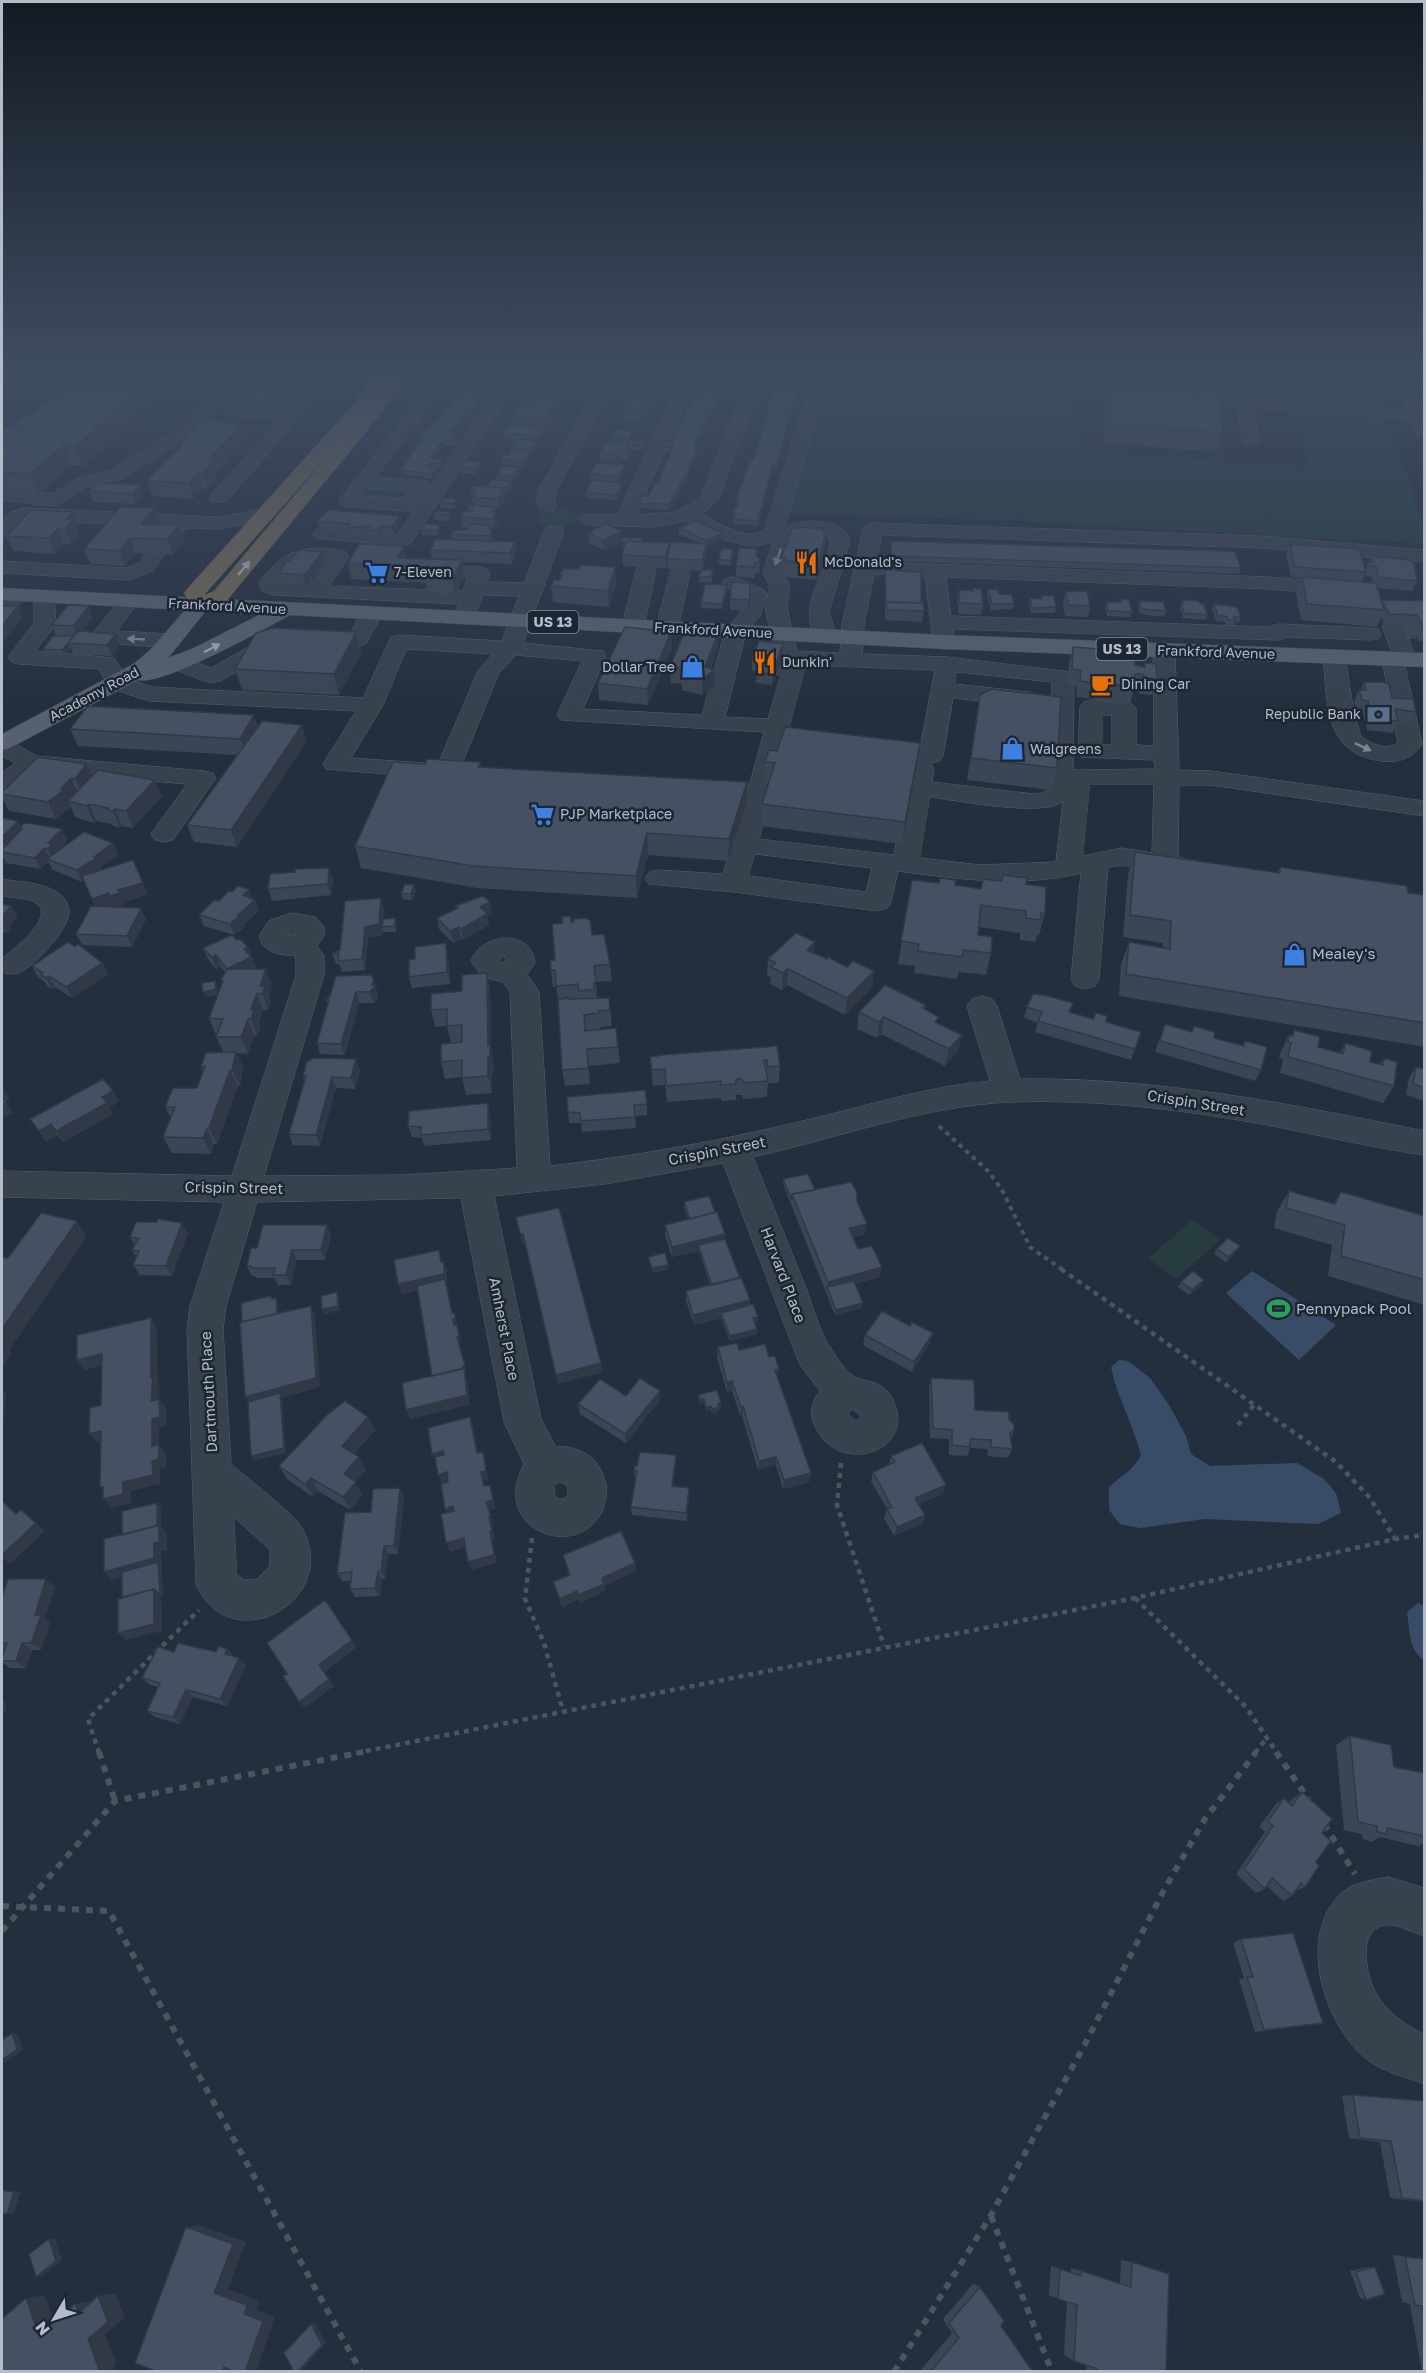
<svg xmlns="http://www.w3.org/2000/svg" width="1426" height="2373" font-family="'Golos Text',sans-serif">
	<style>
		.green { fill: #263c3f }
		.water { fill: #394c67 }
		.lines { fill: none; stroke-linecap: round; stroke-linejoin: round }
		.minor-tunnel { stroke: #3a4453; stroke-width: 24; stroke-dasharray: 24 12; stroke-linecap: butt }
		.minor-casing { stroke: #565f6c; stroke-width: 1 }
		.major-casing { stroke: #414a57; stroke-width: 1 }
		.highway-casing { stroke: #434c59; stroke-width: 1 }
		.path-far2 { stroke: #44595c; stroke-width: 4; stroke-dasharray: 4.5 4.5; stroke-linecap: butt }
		.path-far1 { stroke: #44595c; stroke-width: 4.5; stroke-dasharray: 5 5; stroke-linecap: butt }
		.path { stroke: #44595c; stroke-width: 6; stroke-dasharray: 7 7; stroke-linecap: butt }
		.minor { fill: #38414e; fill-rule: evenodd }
		.major { fill: #56606e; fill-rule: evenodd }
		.highway { fill: #746855; fill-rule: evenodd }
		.wall { fill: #3b4654; fill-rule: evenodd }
		.shaded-wall { fill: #303945 }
		.building { fill: #455162; stroke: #303945; stroke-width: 1.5 }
		.oneway { fill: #7c8592 }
		.oneway2 { fill: #aeb4bd }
		.oneway3 { fill: #a1aab7 }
		.labels { text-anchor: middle; stroke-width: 5; stroke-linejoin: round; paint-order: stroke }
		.far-poi-label { font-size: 14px; fill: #b4bcc9; stroke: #1d2633; text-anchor: start }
		.far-street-label { font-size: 14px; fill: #b4bcc9; stroke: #1d2633 }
		.shield { fill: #1d2633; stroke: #878f9c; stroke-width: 1.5 }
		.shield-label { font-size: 14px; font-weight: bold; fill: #b4bcc9 }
		.poi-label { font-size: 15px; fill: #b4bcc9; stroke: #1d2633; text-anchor: start }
		.street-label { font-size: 15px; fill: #b4bcc9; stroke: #1d2633 }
	</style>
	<rect width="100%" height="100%" fill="#242f3e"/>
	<path class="green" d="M820,375h159l96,32 6,45 228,15 -30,-92h96l49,155v14l-412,-23 -224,-8z
		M366,488l39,2 2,4 -8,5 -39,-3z
		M558,509l13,1 7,5 -1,6c-12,8 -31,10 -39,-2l3,-6z
		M1192,1220l28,20 -44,39 -28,-21z"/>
	<path class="water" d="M1252,1271l84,54 -37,35 -73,-67z
		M1119,1360l9,1 22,17 19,27 17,31 5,18 19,12 87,-3 27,16 12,14 5,20 -23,11 -113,-5 -65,9 -20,-4 -11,-14v-23l23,-19 9,-12c-7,-31 -24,-58 -30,-89z
		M1418,1603l6,3v54c-16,-10 -14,-31 -17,-48z"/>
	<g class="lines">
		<path class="minor-tunnel" d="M1393,626l31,1"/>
		<defs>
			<path id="minor" d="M320,375h14l1,2 -109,125h-14l-2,-4 2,-4z
				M438,375h16l-78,102 45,3 7,2 2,4 -2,3 79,-114h16l-113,169 -7,2 -87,-8 -3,-4 3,-4 7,-2 74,6 17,-25 -6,2 -60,-4 -7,-2 -2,-4zM368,488l40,3 -5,8 -42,-3z
				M604,375h16l-63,114 -3,10 3,7 -3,4h-14l-4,-11 3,-10z
				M683,375h16l-63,140 40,-3 25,-15 47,-122h16l-46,125 -16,14c17,9 45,29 63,15l48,-154h16l-44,152c18,-9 60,-10 65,15l-21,69 7,25 -3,5 -8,2 -8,-2c-23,-35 12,-67 13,-102 -34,-22 -39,9 -47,34l7,13 -3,22 10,43 43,2 2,-28 21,-96 3,-4 7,-2 388,13 163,14v12l-163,-14 -379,-13 -6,27 393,15 73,6 7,2 3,4 -3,4 -7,2 -73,-6 -323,-12 5,39 318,11 9,-3 92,4 8,1 3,5 -3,5 -8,1 -82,-3 -9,3 -326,-11 2,13 -3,5 -8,2 -8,-2 -3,-5 -8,-66 -51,-2 -10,51 -2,29 85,3 124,15 3,5 -1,93 82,-1 -1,-9 -73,-3 -3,-5 2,-45 4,-5 8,-2 40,4 4,5v36l18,1 -1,-96 3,-5 8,-2 8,2 3,5 4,120 32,1 213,30v15l-213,-31h-32l-1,72 9,2 4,6 -4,6c-26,7 -52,-10 -79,-4l-9,112 -4,7 -10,3 -10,-3 -4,-7 10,-106c-60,15 -123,6 -183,-2l-7,31 -4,6 -10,3 -143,-19 -85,-8 -4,-6 4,-6 9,-2 65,4 23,-76 -52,-5 -3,-5 3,-5 9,-2 47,2 14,-51 -203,-12 -4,-5 25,-54 -66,-6 -17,18 -40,98 -3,5 -20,2 -110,-9 -3,-5 33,-53 -207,-10 -39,-13 -11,-19 -80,-5 -8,-2 -3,-5 26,-34v-26l3,-4 7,-2 7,2 3,4 2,27 -21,27 79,7 13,20 25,9 211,11 28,-61 8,-2 103,6 17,-45 -36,-1 -11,28 -8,1 -8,-1 -3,-5 6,-14 -185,-9 -12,-4 -3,-8c23,-33 48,-41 87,-31l3,4 -20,30 134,5 5,-13 -35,-2 -9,5 -7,-2 -3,-4 6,-9 7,-2 53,3 7,2 3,4 -3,9 37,1 20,-52 3,-4h14l3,4 -41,112 80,8 3,5 -23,53 119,6 23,-84 14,-17 7,-17 -21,-10 -3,-4 3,-4 7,-2 7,2 25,11 3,4 -7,22 -14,16 -21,85 43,2 13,-44 -6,-1 -3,-5 4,-13 -11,-48 5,-22 -7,-13 10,-31 -18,4 -11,-1 -19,-5 -39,-19 -34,6 -63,-2 -7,-2 -3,-4 3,-4 35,-1zM306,560l20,1 -17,24 -29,-2zM407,649l86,5 -15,17 -40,93 -87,-6 32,-53zM806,665l129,5 -15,78 -46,-5 -8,2 -4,5 4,5 51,7 -7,6 -16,87 -135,-16 25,-91 42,3 8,-2 4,-5 -4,-5 -46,-5zM957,672l95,10 -4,106 -5,5 -9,1 -102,-12 2,-14 -3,-5 9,-2 3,-5 10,-58 75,8 8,-2 3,-5 -3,-5 -8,-2 -73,-8zM1103,715h9v30h-10zM1090,784h64l-2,69 -30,-5 -39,8zM930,797c25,3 116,21 133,4l-7,61 -76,3 -60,-7zM755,854l117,14 -6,24 -117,-16z
				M1096,375h16l1,7 68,5 54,8 -6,-20h16l7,22 154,13 -13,-35h16l15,37v25l-6,-1 -7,-15 -15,-3 -142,-10 6,32 -3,4h-12l-3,-4 -5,-34 -56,-9 -76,-6 -8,-5z
				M227,386l8,5 -42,44 -71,44 -32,7 -35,20 -53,-6v-12l50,6 25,-16 32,-7 72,-44 40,-40z
				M25,508l195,9 42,-8 7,2 3,4 -3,4 -49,10 -33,-1c-9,10 -14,20 -28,16l-3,-4 11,-13 -140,-7 -18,15 -7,2v-16l7,-8z
				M155,548l7,2 3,4 -12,17 -25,9 -126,-7v-12l124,7 13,-5 9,-13z
				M646,564l7,2 3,4 -12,56 -3,5 -8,1 -8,-1 -3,-5 14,-56 3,-4z
				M680,567l7,2 3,4 -12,55 -3,5 -8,1 -8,-1 -3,-5 14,-55 3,-4z
				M16,589l7,2 3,4 -17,21 -7,2c0,-14 -2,-25 14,-29z
				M129,595l7,2 3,4 -22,30 53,3 8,2 3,5 -3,5 -8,2 -76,-6 -3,-5 3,-5 28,-35z
				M372,607l8,1 3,5 -17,31 -8,2 -71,-2 -67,37 -8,2 -8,-2 -35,-14 -3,-5 3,-5 8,-2 34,13 64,-36 8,-2 68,2 13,-24z
				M1393,620l8,1 3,5 12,33 -3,5 -8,2 17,78c-9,14 -23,19 -40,17 -59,-7 -54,-57 -59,-104l3,-5 8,-2 8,2 3,5 9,56 7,23c10,8 25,15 37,7l-16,-84 3,-5 7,-1 -10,-27 3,-5z
				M2,739l8,2 27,15 167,15 9,2 3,5 -43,62 -9,2 -9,-2 -4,-6 36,-50 -151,-13 -25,18 -9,2v-18l13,-10 -13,-7z
				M2,879c16,3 36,3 51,11 8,4 16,12 16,21 1,17 -34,55 -49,61 -7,3 -11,2 -18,0v-13c9,-9 58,-43 32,-57 -9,-5 -23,-4 -32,-6z
				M292,913l23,4 9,10v9l-7,10 7,10v19l-60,201 138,-1 115,-7 -7,-176 -7,-10 -21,-5 -11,-16c11,-29 60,-33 64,2l-8,11 12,18 11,174c88,-10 175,-26 261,-47 59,-14 118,-33 179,-38l-23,-75 5,-7 10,-3 10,3 5,7 23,73c136,-2 271,25 404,52v24c-50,-7 -101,-19 -151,-29 -87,-16 -174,-27 -262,-24 -88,4 -173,36 -258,55 18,44 35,87 53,131 7,19 13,42 24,59 5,8 15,24 22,28 16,10 30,3 41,25 25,53 -57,78 -79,24 -5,-12 -2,-23 6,-33l-19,-25 -5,-11 -73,-192 -118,21 -111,12 47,223 15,28c15,-2 36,6 43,20 9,16 10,27 3,44 -23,51 -114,20 -78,-47l-20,-42 -43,-224 -204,4 -31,104 -3,23 8,135c14,12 64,51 71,64 40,74 -73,133 -106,56l-9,-255 3,-23 34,-104 -222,-5v-26l230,5 64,-201v-17l-3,-3c-14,1 -31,-4 -34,-19l10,-15zM294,931l2,2 -9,3zM504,957l3,3 -5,3 -3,-3zM853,1409l8,7 -2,4h-5l-6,-6zM561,1482l7,4v9l-4,4h-6l-4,-5v-8zM234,1517l36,33v16l-13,13 -13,1 -7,-5z
				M1388,1877l36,11v48c-11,-3 -28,-13 -39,-11 -31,5 -18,59 -4,76 12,15 26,25 43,33v50c-17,-7 -40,-12 -55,-23 -45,-34 -75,-128 -25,-170 11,-9 30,-11 44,-14z"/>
			<path id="major" d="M2,588l942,47 480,18v14l-480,-18 -654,-34c-26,14 -127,71 -152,65l-128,68 -8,2v-16l133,-71 16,-14 34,-39 -183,-10zM206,611l55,3 -67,34 -26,10z"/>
			<path id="highway" d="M375,375h32l-27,40 -152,184c-11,6 -22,14 -35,10l-9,-16 3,-4 165,-183zM337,445l-123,146 -9,4v-1z"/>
		</defs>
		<use href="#minor" class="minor-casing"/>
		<use href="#major" class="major-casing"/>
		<use href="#highway" class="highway-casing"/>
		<path class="path-far2" d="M939,1126l49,45 14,19 28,57 33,23"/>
		<path class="path-far1" d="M1061,1269l275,193 34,36 25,41
			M1238,1425l16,-20
			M841,1463l-4,42 47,141
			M532,1538l-7,61 19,44 19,68
			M1135,1598l111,109 31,46
			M99,1753l-11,-34 111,-109
			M356,1753l779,-155 260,-59 29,-4
			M1255,1753l11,-14"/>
		<path class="path" d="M99,1752l16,49
			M1276,1752l33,48
			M1324,1824l31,50
			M2,1906l107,5 252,461
			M2,1931l113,-130 248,-49
			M991,2216l61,156
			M894,2372l97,-157 94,-171 79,-154 41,-71 51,-67"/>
		<use href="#minor" class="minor"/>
		<use href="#major" class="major"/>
		<use href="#highway" class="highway"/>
	</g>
	<path class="wall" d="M19,375h57l-18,15 -15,-1 7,1 1,4 -5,5 -19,-2 -2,-5 5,-4h-6z
		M78,375h106l-101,91 -12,-1 -33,29 -36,-3v-61l12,-2 -1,-3 17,-11z
		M222,375h91l1,6 -36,39 -55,-4 -5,-19 21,-21z
		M470,375h31l1,3 -5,7h-4l1,4 -3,7 -10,1 -5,8 1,2 -6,7h2l1,5 -2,3h-8l-10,12v5l2,1 1,5 -14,1 -8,13h6l1,5 -3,4h-2l1,5 -5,6 -31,-4 -1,-5 38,-51z
		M570,375l-1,12 -21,-2v-4z
		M643,375h21l-2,6 3,-1v5l-4,7 5,5 -2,5h-13l1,-7h-2v4l-2,5v9l-6,8h-18v-2h-1l-1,-10 13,-16v-4l6,-7v-4z
		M704,375h22l-10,31 -4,9h-3l-13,33 1,6 -9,22 -18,33 -4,1 -26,-2 -1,-5 9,-7 10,-13 13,-31 -9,-1v-5l10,-3 8,-16 -6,-1v-5l9,-3 8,-11v-3l-1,-1v-4l6,-4z
		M805,377l-9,19 -17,65 -3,8h-3l-15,57 -25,-2 -1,-10 5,-9 -1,-6 18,-41 13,-39v-5z
		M1108,385l115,48 -6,19 -113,-9v-39z
		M526,389v5l-2,4 -15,-1v-5z
		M563,392l-1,7h-6v5l-4,7 1,8 -6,8h-2v5l-5,9h-3v5l-5,8h-3l1,4 -6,9 -22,-3 -1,-5 14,-7 -1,-4h-3v-5l2,-4 -10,-1 -1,-5 9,-9 -1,-9 13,-9 17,-8v-5z
		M633,431v5l-2,5 13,1 1,5 -2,3 -14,-1v4l-2,8 -8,-1 -2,3 -17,-1 -1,-10 11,-11v-3z
		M246,439l-31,35 1,4 -3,4 -6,7 -5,-1 -9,11 -40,-3 -6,-15 33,-34 -1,-2z
		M480,462l1,5 -5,7 -14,-1v-6z
		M625,465v5l-6,12 -28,-2v-6z
		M520,467l1,5 -9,10 1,4 -8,8 1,4 -7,11h-4l3,14 -6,7 1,11 22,1 1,10 -4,12 -50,-2 2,13 -9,20 -27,-1 -2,-11 -75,-4 -3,-16 56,-17 2,12 26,1 -2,-9 22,-11 -1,-5 16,-4 2,-2 -7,-1 -1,-10 7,-5 -1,-4 7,-3v-3h-2l-1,-10 16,-5 9,-7v-5z
		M98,483l46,13 -9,8 -42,-2 -4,-11z
		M622,483v5l-5,12 -31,-2v-6z
		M440,502l18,2 -3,5 -15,-1z
		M73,512l6,15 -2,3 3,5 -9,9h-7l-9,10 -42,-3 -7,-15z
		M450,512l1,5 -2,4 -14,-1 -1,-6z
		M400,516l1,5 -8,12 -11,-1 -4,4 -10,-1v-4l-20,2 -1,-4 -28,-2 -2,-6z
		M158,524l21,1 5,16 -11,14 -38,-2 -10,13 -35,-2 -6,-15 75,-25z
		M679,528l44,5v5l-16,8 -1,-1v9l-3,16 10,5 -2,8 -12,-1 2,-11 -33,-2 -1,-8 -1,7 -43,-2 -1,-11 2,-7h-2v-6l-19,8 -14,-7 -1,-10 34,-2v10l47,2v9l32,-8 -22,-10z
		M421,530h20l-3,6 -16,-1z
		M824,531l1,16 -8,33 -33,-3v-3l-4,-1 1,-15z
		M891,541l350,27 -2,6 -348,-13z
		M1290,544l75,26 4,-8h1l3,-6 44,25 -5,10 -35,-3 4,13 1,-1 43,1v40h-6l-7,-15 -27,-2 -4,-7 -4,10 -76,-7 -5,-27 5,-15 -10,-1 -5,-23zM1365,574l1,2 5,1 2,6 -11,-1z
		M757,549v8l3,2 -1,14h-4l-1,5 -18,-1v-11z
		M733,555l-2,10h-12v-5z
		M289,561l36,2 -9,12v2l-11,9 -23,-3 -3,-10z
		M885,570l36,33 3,8 -2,11 -37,-2z
		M560,579l56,4 -7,24 -56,-5 -2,-16z
		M750,583v25l-2,3 -18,-1v-11z
		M973,588l10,16 -2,11 -22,-1 -2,-13 2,-11 14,1z
		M988,589l11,5 15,10 -1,5 -22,1 -4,-15z
		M727,590l-5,19 -21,-1v-5z
		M1066,592l24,14 -2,11 -23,-1 -2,-13z
		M1041,595l15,12 -1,6h-24l-2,-9 1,-6 11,1z
		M1120,599l12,13 -2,5 -23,-1 -2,-9 1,-5h14z
		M1182,600l18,4 7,11 -1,5 -23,-2 -3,-9z
		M1139,601l27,10 -2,6 -24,-3 -2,-8z
		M1214,604l27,13 -2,5h-4l-1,3h-8l-1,-3 -9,-1 -4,-12z
		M93,617l-12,15 35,2 4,10 -8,12 -39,-2 -2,-6 -7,7 -19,-1 -2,-5 13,-13 -4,-11z
		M356,632l5,21 -22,42 -97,-5 -7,-21z
		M671,632l1,16 -24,57 -49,-5 -1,-17z
		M783,644v11l-11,30 -16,-2 1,-12 -5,-1v-11z
		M1073,647l71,20 1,-4 12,16 -5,16 -13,-1 -1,-4h-4l-4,14 -54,-7 1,-11 -9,-1 1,-21z
		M718,649l-8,20 4,18 -12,8 -20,-5v-6l-11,-1 -1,-16z
		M1364,682l52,30 -5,11 -13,-2 -5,12 -26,-3 -4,-18h-6l-3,-11 5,-11h2z
		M980,695l77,73 -6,22 -84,-10z
		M258,726l49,15 -70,106 -43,-5 -7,-17 51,-70 -160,-9 -8,-17z
		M38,757l54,19 70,20 -29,32 -11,-2 -2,2 -7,-2 -1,-2 -16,-3 -2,2 -19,-6 -4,-10 -15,12 -47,-8 -7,-14v-5z
		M480,762l1,6 265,36 -18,57 -80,-6 -11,43 -160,-10 -116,-20 -6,-22 70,-82z
		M765,762l152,3 -15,79 -141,-18 1,-22 6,-20h-4z
		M2,818l16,3 3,6 41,2 6,11 -11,12 56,-9 5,12 -17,12 1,2 46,25 -24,8 1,2 -10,3 -1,-2 -7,2 39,12 -14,28 -50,-2 -6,-11 19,-28 -11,-26 -2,2 -29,-12 -5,-9 -7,8 -35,-6 -4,-8z
		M1135,852l142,21 3,-6 145,28v152l-306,-51 2,-32 8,-22 34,6v-5l-40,-6 5,-63z
		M329,868l4,12 -2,15 -59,6 -4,-12z
		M1003,875l23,9 19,29 -6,22h-2l-2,7 -15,-2v-7l-41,-6 -1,8 13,18 -5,22 -27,-3 -2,7 -43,-6 1,-7 -17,-2 14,-84 69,9 2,-10 18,2z
		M414,885l2,6 -4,9 -9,-1 -2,-6z
		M249,889l3,10 3,1 4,11 -15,13 1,3 -11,8 -30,-9 -5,-11 33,-23z
		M490,902l2,12 -5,2 2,9 -26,15 -2,-1 -8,4 -14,-14 -2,-11 19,-9 -1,-3z
		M2,904l16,13 -9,9 2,3 -5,4 -3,-1 -1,2z
		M384,909l-1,10 12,-1 2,6 -1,8h-13v-2l-1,5 -14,3 -3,32 -23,2 -3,-8h-3l-4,-11 8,-3z
		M571,922l21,13 18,29 2,17 -16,1 1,16h12l3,28 -12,1v3l16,-2 4,35 -31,3 1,18 -25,2 -3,-16 -4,-70 -2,-14 -3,1 -2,-17z
		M237,940l11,7 8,21 -2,1 18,17 -3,10 2,6 -3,8h-5l-4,12 2,5 -4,9 -3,-1 -6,19 -11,-1 6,15 -3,18h-2l-21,58h-3l-3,10 -39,-1 -9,-16 8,-19 -6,-11 32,-19 6,-16 -2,-6 23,-13 -8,-16 1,-2h-1l-7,-17 9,-23 -12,2 12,-11v6l4,-9 -1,-3 4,-8 -4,-5 -5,2 -8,-10 -5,-11z
		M815,942l-1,11 13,6 20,8 27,4 -2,17 -27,27 -58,-30 -5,5 -12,-6 1,-7 -4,-1 1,-17z
		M446,943l2,11 2,30 -38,4 -3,-11 6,-18z
		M32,966l76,8 -36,24 -17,-11 -3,2 -5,-3 -2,-4 -7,-5z
		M374,979l4,18 -4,6h-15l-14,52 -25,-1 -3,-11 11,-38 -2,-5 4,-4z
		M490,989l1,60 2,12 1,12h-2v20l-26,2 -4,-18 -17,2 -4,-17 21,-20 -11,1 -4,-17 -12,1 -4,-17z
		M926,1005l-1,5 13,13 24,12 -4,16 -13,15 -64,-32 -4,4 -20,-9 2,-17z
		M1027,1007l43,5 36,10 29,27 -4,11 -96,-28 3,-9 -14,-5z
		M1165,1024l26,8 3,-6 20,12 28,8 3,-5 16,29 -6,11 -100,-29z
		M1294,1030l24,17 22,6 5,-10 25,19 10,2 4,-6 10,28 -11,17 -103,-30 3,-14 -4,-1 2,-7 8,-16h2z
		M777,1046l3,20 -1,17h-11l-1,14 -24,2 -1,-4h-6v5l-15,1v-3l-54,4 -2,-17 -12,1 -3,-29z
		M1416,1067l9,2v32l-19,-6 3,-17z
		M360,1070l-5,19 -19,-1 -16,58 -27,-1 -4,-11 16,-52 -2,-6z
		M113,1090l6,11 -10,7 4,6 -50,28 -6,-7 -11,7 -16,-23z
		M647,1104v11l-12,1 1,12 -54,4 -1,-9h-12l-1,-11z
		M490,1114l1,26 -67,6 -2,-8 -10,-1 -4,-11z
		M783,1179l32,11 42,11 8,33 -12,3 5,12 22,28 -25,7 7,24 -27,7 -52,-131z
		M1289,1191l44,13 8,-12 84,24v89l-97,-29 4,-31 -58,-17 3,-17z
		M684,1202l31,10 10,22v5l25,66 8,17 -3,1 2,6v5l-27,7 -9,-23 -27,7 -8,-24v-10l24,-6 -11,-34 -27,6 -7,-22v-10l23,-6 -4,-12z
		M327,1225l4,11 -6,24h-28l-6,25h-13l-3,-7h-19l-1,-2h-3l-5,-10 10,-18z
		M188,1233l-16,43 -32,-1 -7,-10 3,-8 -4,-7 3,-5 -5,-8z
		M1240,1246l-3,5 -11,11 -12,-8 3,-5z
		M1181,1282l21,3 -13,10 -11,-8z
		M933,1333l-3,10 -18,29 -49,-27 2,-10z
		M718,1347l21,3 30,7 9,21 33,95 -2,9 -26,7 -7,-24 -18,5 -16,-54h-2l-8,-26 -5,2 -10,-35z
		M931,1378l44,32 34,10 5,11 -3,8 1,10 -4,9 -20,-2 -1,-7 -17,-1 -3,8 -18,-1v-16l-19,-1 -1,-51z
		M660,1391v9l-34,43 -46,-29 -2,-10 48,-8z
		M698,1395l23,13 -2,1v3l-7,1 -1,-3 -5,1 -2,-8 -4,1z
		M368,1417l7,13 -21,24 5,3 7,13 -11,12 7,13 -12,15 -32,-19 -5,6 -26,-18 -8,-13z
		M676,1455v9l-3,23 16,10 -2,24 -55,-6 -1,-8 4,-27 -1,-9 3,-5z
		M891,1456l52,38 -24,10 6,11 -3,9 -28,12 -10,-18 3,-9 -16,-28 2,-9 16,-7z
		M400,1488l4,8 -6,58h-10l-3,25h-3l-2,17 -25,1 -5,-8 1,-8h-9l-5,-8 34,-61z
		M563,1555l72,8 1,8 -32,15 1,5 -25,12 -1,-4 -17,8 -9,-25 16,-7z
		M55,1587l-10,31 5,4 -9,28h-9l-6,18h-16l-8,-6v-4l2,-8h-2v-52z
		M227,1649l7,7 12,9 -19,41 -34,-9 -13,27 -25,-7 -8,-6 11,-24 -8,-2 -8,-7 32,-26h42z
		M1350,1736l44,31 31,6v70l-7,3 -38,-9 -8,5 -9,-3 -1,-5 -18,-4 -8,-85z
		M1302,1792l20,41 -6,29 -11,25 -9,4 -4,5 -9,5 -16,-15 -2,3 -9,4 -20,-19 29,-42 -6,-5 17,-23 8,-6 5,5 4,-5z
		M1241,1939l82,84 -10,2 -58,7 -16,-52 5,-2 -11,-35z
		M1353,2095l72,6v101l-35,-4 -10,-56 -31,-4 -7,-42z
		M1393,2255l32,4v113h-3l-12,-68 -8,-2z
		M1121,2260l11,2 34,110h-78l-2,-1 1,-6 -13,-4 -10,-6 3,-53 -18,-7 2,-29 20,6v-4l49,15z
		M1369,2267h6l-9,33 -6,-2 -10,-27z
		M973,2284l7,3 21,39 32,46h-114l33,-39 -9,-14z"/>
	<path class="shaded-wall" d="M54,375h22l-18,15 -5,-14z
		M157,375h27l-101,91 -7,-20z
		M298,375h15l1,6 -36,39 -5,-19z
		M500,375h1l1,3 -5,7 -1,-5z
		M725,375h1l-10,31 -4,9v-5z
		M804,375h1v2l-9,19 -17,65 -3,8v-5l21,-73z
		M665,380v5l-4,7 -1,-5z
		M493,384l1,5 -3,7v-5z
		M526,389v5l-2,4 -1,-5z
		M50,390l1,4 -5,5 -1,-5z
		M481,392v5l-5,8 1,2 -10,10 6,-3 1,5 -2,3h-8l-10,12 1,4 -2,3 -3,-8 15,-20z
		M650,395v4l-2,5v9l-6,8v-10l5,-6v-3z
		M556,399v5l-4,7 1,8 -6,8v-10z
		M709,410v5l-15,37v-5z
		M242,424l4,15 -31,35 1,4 -9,11 -4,-16 4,-11z
		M545,427v5l-5,9h-3v5l-5,8 -1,-5 2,-8v-5z
		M633,431v5l-4,9v8l-2,8v-10l2,-8v-3z
		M443,441v5l-12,17 -1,-5z
		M64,445l7,20 -33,29 -8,-20z
		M697,449v5l-9,22 -18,33 -4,1v-6z
		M618,450l1,10 -2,3 -1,-10z
		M529,453l1,5 -6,9v-5z
		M441,459l1,5 -3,4v-5z
		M480,462l1,5 -5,7 -1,-5z
		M773,464v5l-15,57v-5z
		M625,465v5l-6,12v-5z
		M520,467l1,5 -8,10 -1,-5z
		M437,468l1,5 -5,6 -1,-5z
		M198,473l4,15 -9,11 -4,-16z
		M512,481l1,5 -8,8 1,4 -7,11 -1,-10 6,-11z
		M622,483v5l-5,12 -1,-5z
		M140,485l4,11 -9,8 -3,-10z
		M457,499l1,5 -3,5 -1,-5z
		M495,507l3,16 -5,7 -1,-18z
		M154,508l5,16 -13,15 -5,-15z
		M73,512l6,15 -2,3 3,5 -9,9 -6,-15 1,-10z
		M450,512l1,5 -2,4 -1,-6z
		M400,516l1,5 -8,12 -1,-6z
		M179,525l5,16 -11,14 -5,-16z
		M440,525l1,5 -3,6 -1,-5z
		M490,525l1,8 1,-4 2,10 -3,7 -3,-17z
		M381,526l1,6 -4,4 -1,-6z
		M58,528l6,16 -9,10 -6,-16z
		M622,531v11l-19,8v-10z
		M826,531l-1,16 -8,33 1,-16z
		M723,533v5l-16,8v-5z
		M130,538l5,15 -10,13 -6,-15z
		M515,542l1,10 -4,12 -2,-11z
		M669,543v11l-3,14 -1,-11z
		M706,544v10l-4,17v-11z
		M404,546l3,16 -9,-4z
		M322,552l3,11 -9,12v2l-11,9 -2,-11 8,-8z
		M462,560l2,15 -9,20 -2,-16z
		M615,567l1,16 -7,24 -1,-16z
		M727,585v5l-5,19v-5z
		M750,598v10l-2,3v-11z
		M18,606l5,11 -21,26v-17z
		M89,606l4,11 -16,20 -4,-11z
		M356,632l5,21 -22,42 -5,-21z
		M671,632l1,16 -24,57 -1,-16z
		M718,633v16l-9,25 5,-4v17l-12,8v-16l3,-12z
		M116,634l4,10 -8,12 -5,-11z
		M68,643l3,5 -7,7 -2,-5z
		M783,644v11l-11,30v-11z
		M254,715l6,16 -14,24 -6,-16z
		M302,725l5,16 -70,106 -6,-17z
		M920,743l-3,22 -15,79 3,-22z
		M86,764l8,17 -11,14 -8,-16z
		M71,778l8,17 -11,6 3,6 -15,12 -8,-17z
		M155,780l7,16 -29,32 -7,-17z
		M747,782l-1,22 -18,57 1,-22z
		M89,804l7,17 -2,2 -7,-17z
		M115,809l7,17 -2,2 -7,-17z
		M18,821l4,8h-3l3,5 -14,18 -6,-11 1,-5z
		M62,829l6,11 -12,13 -3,7 -6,-11 1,-6z
		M647,833l1,22 -11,43 -1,-22z
		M113,843l5,12 -17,12 1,2 -20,13 -5,-12z
		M44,848l6,11h-3l1,2 -7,8 -6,-11z
		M329,868l4,12 -2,15 -3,-11z
		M138,871l10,23 -24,8 -6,-12z
		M414,885l2,6 -4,9 -1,-6z
		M249,889l4,11 -10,-5z
		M109,893h11l5,11 -10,3 -1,-2 -17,5 -5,-11z
		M381,898l3,11 -1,18h-1v8l-14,3 -3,32 -3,-11 3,-32z
		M255,900l4,11 -15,13 1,3 -11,8 -4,-11z
		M490,902l2,12 -5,2 2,9 -26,15 -2,-11 19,-22z
		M11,906l7,11 -9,9 2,3 -5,4 -4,-9v-8z
		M141,908l5,11 -14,28 -5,-11z
		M395,918l2,6 -1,8 -1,-6z
		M459,927l2,12 -8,4 -3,-12z
		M815,942l-2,17 -6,-9z
		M446,943l2,11 2,30 -3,-12z
		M248,947l8,21 -24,12 -5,-11 17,-20z
		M216,955l5,12 -5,2 -4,-12z
		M102,963l6,11 -36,24 -6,-11z
		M266,969l6,17 -3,10 2,6 -3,8 -8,-24z
		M788,969l-1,16 -5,5 1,-17z
		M874,971l-2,17 -27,27 2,-17z
		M487,973l3,16 1,60 2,12 1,12h-2v20l-4,-17z
		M49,976l6,11 -3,2 -6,-11z
		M374,979l4,18 -4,6 -4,-11z
		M215,981l3,5 1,8 -13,3 -3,-5z
		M356,992l3,11 -14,52 -4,-11z
		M257,993l6,17 -4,12 2,5 -4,9 -6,-17v-9z
		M884,1017l-3,17 -4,4 2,-16z
		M248,1019l6,16 -6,19 -7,-17z
		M962,1035l-4,16 -13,15 4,-17z
		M587,1049l2,17 1,18 -2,-16z
		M236,1052l7,16 -3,18 -8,-16z
		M356,1059l4,11 -5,19 -4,-11z
		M230,1070l8,16 -21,58 -8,-16z
		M332,1077l4,11 -16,58 -4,-11z
		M3,1088l7,11 -6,3 -2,-4v-10z
		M113,1090l6,11 -9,7 -7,-11z
		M6,1102l7,11 -11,6v-15z
		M107,1103l6,11 -50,28 -7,-11z
		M488,1103l2,11 1,26 -3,-11z
		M51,1124l6,11 -11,7 -7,-11z
		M207,1128l7,16 -3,10 -8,-16z
		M77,1221l10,16 -78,113 3,3 -10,15v-39z
		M182,1223l6,10 -16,43 -6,-10z
		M867,1224l-2,10 -17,4 1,-10z
		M327,1225l4,11 -6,24 -4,-10z
		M520,1234h3l2,10 -3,1z
		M725,1234v10l-27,1 1,6 -27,6v-10z
		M1240,1246l-3,5 -11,11 3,-5z
		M292,1250l5,10 -6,25 -5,-10z
		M439,1250l5,20v-9l3,10v13l6,34 -7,-34 -44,10 -4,-10 43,-22z
		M668,1265v5l-16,3v-5z
		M882,1267l-2,10 -51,14 -2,-4 1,-5z
		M1204,1280l-2,5 -13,10 3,-5z
		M337,1292l2,5 1,14 -16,3 -2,-5z
		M276,1298l2,5 2,16 -3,-5z
		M750,1300l-1,10 -28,3v5l-27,7 -1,-10z
		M863,1303l-1,5 -27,7 1,-5z
		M311,1306l4,10 5,71 -38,11 4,55 -32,8 -3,-5v-50l-6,-9z
		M454,1312l3,11 -2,1 1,6 -3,-11z
		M758,1317v5l-5,1v-5z
		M151,1318l6,10 1,56 2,3 -2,23 -7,-9z
		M457,1325l4,16 -3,1 8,29h-1l2,7 3,27 -60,14 -4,-9 58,-36 -7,-37z
		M757,1329v5l-27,7v-5z
		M933,1333l-3,10 -18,29 2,-10z
		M102,1354l7,10 -25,6 -7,-10z
		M601,1363l1,10 -44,11 -2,-9z
		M779,1369l-1,9 -3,-8z
		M732,1381v9l-5,2v-10z
		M2,1389l4,4 -2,27 -2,1z
		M660,1391v9l-34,43 -1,-9z
		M159,1399l7,9 1,18 -8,2v19v-2l7,9v14l-6,1v15l-29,7v12l-20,5 -8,-9 20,-17 29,-21v-42z
		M700,1399h4v4l-4,1z
		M721,1403v5l-2,1v3l-7,1v-4z
		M711,1406v4l-5,1v-4z
		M743,1406l-1,10h-2l1,-9z
		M368,1417l7,13 -26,29 -7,-13z
		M470,1417l3,9 7,36 -3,-9z
		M101,1431l7,9 -11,3 -8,-9z
		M443,1451l4,9 -11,3 -4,-9z
		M483,1452l6,27 -5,1 3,15 -6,-23z
		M676,1455v9l-4,31v-9z
		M359,1457l7,13 -15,18 -7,-14z
		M776,1457v8l-18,5 1,-9z
		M447,1472l3,9 -8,2 -4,-8z
		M811,1473l-2,9 -26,7 1,-9z
		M311,1478l7,13 -5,6 -8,-13z
		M356,1482l6,13 -12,15 -7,-13z
		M490,1485l6,24 -7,1 -3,-8z
		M946,1485l-3,9 -31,13 3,-9z
		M400,1488l4,8 -6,58 -4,-8z
		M689,1488v9l-2,24 -1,-8z
		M157,1503l4,4v20l6,6v17l-6,1 2,46h-2l1,34 -36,9 -8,-7 36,-44 4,-22 -46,13 -8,-8 50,-29 -28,1z
		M453,1506l3,9 -7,2 -4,-8z
		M925,1515l-3,9 -28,12 3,-9z
		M489,1516h2l3,8 -2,1 3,15h-2l4,23 -26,7 -3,-8 22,-30z
		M36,1523l9,8 -35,33 -8,-6v-3z
		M464,1538l3,9 -17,5 -4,-9z
		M384,1546l4,8 -3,25 -4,-8z
		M635,1563l1,8 -32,15 1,5 -25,12 -2,-8 24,-17z
		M378,1572l4,7 -2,17 -5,-8z
		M46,1579l9,8 -10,31 5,4 -9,28 -10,-7 4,-28z
		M577,1591l2,8 -17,8 -2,-8z
		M352,1640l5,7 -32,25 9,14 -29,22 -6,-6 20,-37z
		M22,1643l10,7 -6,18 -10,-7z
		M227,1649l7,7 -9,-2z
		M239,1658l7,7 -19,41 -7,-7z
		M186,1690l7,7 -13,27 -7,-7z
		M2,1695l5,14 -5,4z
		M12,2033l6,1 5,16 -17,12h-4z
		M14,2192h7l-7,22h-7z
		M199,2225l47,17 -18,47 31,12 -2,9 18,7 -18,52 -5,3h-7l-1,-58 -30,-21 -28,-66z
		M55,2238l7,22 -20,16 -6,1 13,-38z
		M115,2293l10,25 -20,16 11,29 -3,5 2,4h-17l-10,-33 10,-43z
		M45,2295l12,36 -18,4 -13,-37z
		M92,2301l4,8 -17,4 -4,-9z
		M315,2323l11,20 -26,29h-3l14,-48z
		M224,2367l10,5h-11z"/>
	<path class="building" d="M78,375h79l-81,71 -12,-1 -34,29 -28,-2v-31l1,-1h-1v-10l4,-3 14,1 3,-2 -10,-1 17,-11z
		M241,375h57l-25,26 -55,-4z
		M470,375h30l-4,5h-6l-3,4h6l-2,7 -10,1 -7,10 2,1 -11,10 8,1 -2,3h-8l-13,16h4l-3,4 5,3 -13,1 -13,17 11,1 -2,4h-10v5h8l-5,6 -31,-4 28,-43 10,-8z
		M552,375h18l-1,7 -21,-1z
		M643,375h19l-2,4 -19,-1z
		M704,375h21l-9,26 -4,9h-3l-15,37 3,2 -9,22 -18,32 -4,1 -27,-1 3,-7h6l7,-13h3l15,-36 -11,-1 2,-4 8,1 10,-21 -8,-1 1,-3h8l5,-11h3l1,-8h-2l1,-3 5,-1z
		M781,375h23l-7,16 -18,65 -3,8h-3l-15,57 -25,-2 2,-5h-3l7,-13 -3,-2 13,-36 5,-5 9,-31 6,-12 -2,-1 1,-9z
		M665,380l-5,7h-6l-1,3 -18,-1 3,-7z
		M1108,385l110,8 5,40 -115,-9z
		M544,386l19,1 -2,8 -21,-2z
		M30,388l20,2 -5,4 -20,-2z
		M511,388l15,1 -3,4 -14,-1z
		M653,391l13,1 -3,5h-12z
		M633,393l17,2 -3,7 -18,-1z
		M529,397l27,2 -6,9 -27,-2z
		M629,402l19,1 -6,8h-18l1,-2h-3z
		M520,406l32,3 -5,8 -37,-2z
		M202,421l40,3 -35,38 4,1 -2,4 -6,6h-5l-9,10 -42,-2 35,-36h-3z
		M508,424l37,3 -5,9h-7l-31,-3z
		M616,430l17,1 -4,9 -19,-2z
		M513,439l24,2 -6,8 -17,-1 4,-5h-7z
		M607,441l22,2 -2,8 -9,-1 -2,3 -17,-1z
		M630,441l14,1 -1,3 -15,-1z
		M511,451l18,2 -5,9 -23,-3 3,-4h5z
		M467,461l13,1 -5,7 -13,-2z
		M597,463l28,2 -6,12 -28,-3z
		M501,466l19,1 -8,10 -16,-2z
		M491,480l21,1 -7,8 -1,-1 -17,-1z
		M592,480l30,3 -6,12 -30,-3z
		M98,483l42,2 -8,9 -43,-3z
		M474,486l30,2 -6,11 -25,-2 3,-5h-5z
		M442,498l15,1 -3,5 -14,-2z
		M469,505l26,2 -3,5h4l-4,7 -31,-2 3,-6 7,1 2,-4h-6z
		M120,507l34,1 -13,16 38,1 -11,14 -38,-1 -11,13 -35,-2z
		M31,510l42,2 -7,7 7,1 -8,9 -7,-1 -9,10 -43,-2z
		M329,510l71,6 -8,11 -11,-1 -4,4h-10l3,-4 -23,2 3,-4 -33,-3z
		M437,511l13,1 -2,3 -14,-1z
		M695,521l28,12 -16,8 -28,-13z
		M424,524l16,1 -3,6 -16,-1z
		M472,524l18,1 -2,4h4l-2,7 -39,-2 3,-4h13z
		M606,524l16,7 -19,9 -15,-7z
		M800,527l24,2 -1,2h3l-8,33 -34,-3 1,-3h-4l11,-30 7,1z
		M623,538h20l-1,4 -16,-1v2h-5z
		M436,539l79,3 -5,11 -80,-3z
		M626,541l43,2 -4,14 -43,-2z
		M891,541l332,10 12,1 6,16 -350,-12z
		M671,542l35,2 -4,16 -35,-1z
		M359,544l45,2 -6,12 64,2 -9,19 -27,-1 5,-11 -83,-4z
		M1290,544l69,5 7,23 -71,-5z
		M739,548l18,1 -1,7 4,3 -1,3h-4v5l-19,-1z
		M721,549h12l-2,11h-12z
		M299,550l23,2 -11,15h2l-10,8 -24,-2 7,-12h3z
		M1373,556l37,4 4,4 3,17 -39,-4 -2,-11h-6l-1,-4h5z
		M580,565l35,2 -7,24 -57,-5 3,-6h6l2,-5 -2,1 1,-4 3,-3h15z
		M701,570h12l-2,7h-12z
		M885,570l36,2v31l-35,-1v3z
		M1302,577l74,6 8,27 -77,-6z
		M732,582l18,1v15l-2,2 -18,-1z
		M705,584l22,1 -5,19 -21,-1z
		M973,588l8,1 2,15 -23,-1 -1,-13 15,1z
		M988,589l10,1 1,4 13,1 2,9h-22z
		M1087,591l3,15 -22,-1 -2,-13z
		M1041,595l13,1 2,11 -24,1 -2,-10 12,1z
		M1120,599l9,1 3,12 -24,-1 -2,-9h15z
		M1182,600l16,1 2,3h4l3,11 -23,-2 -3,-9h2z
		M1382,600l43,1v29l-8,-15 -28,-1z
		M1139,601l24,1 3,9 -25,-2z
		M886,602l37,1 1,8 -37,-1z
		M1214,604l23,3 4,10h-7l2,3h-8l-2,-4h-8z
		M68,605l21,1 -16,20 -21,-1z
		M2,606h16l-16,20z
		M625,627l46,5 -24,57 -49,-6z
		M272,628l84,4 -22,42 -99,-5 21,-36z
		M78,631l38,3 -9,11 -39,-2z
		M685,631l33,2 -13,34 9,3 -12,9 -20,-5 2,-6 -14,-1z
		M53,636h21l-12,14 -19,-1z
		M759,641l24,3 -11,30 -15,-2 5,-12 -10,-1z
		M1073,647l62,5v13l10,2v-4l11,1 1,15 -13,-2 -1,-3h-8v13l-55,-6 1,-11 -9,-1z
		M1364,682h18l7,2 3,14 21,1 3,13 -21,-3 3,12 -26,-2 -4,-18 -6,-1 -3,-10h7z
		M992,689l69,8 -4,71 -86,-10 9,-63z
		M88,706l166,9 -14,24 -170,-10z
		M262,721l40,4 -71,105 -44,-5z
		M785,727l135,16 -15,79 -143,-18 13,-41 -10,-1 4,-12 8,1z
		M38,757l48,7 -11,15 -4,-1 -10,11h4l-17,13 -46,-8v-2z
		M427,759l53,3 -2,5 269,15 -18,57 -82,-6 -11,43 -163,-10 -118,-20 38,-84 32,2z
		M98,770l57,10 -29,31 -11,-2 -2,2 -7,-2 2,-1 -19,-4 -2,2 -19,-5z
		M2,818l16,3 -15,15h3l-4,5z
		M28,823l34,6 -14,14 4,1 -5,5 -3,-1 -9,10 -33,-6v-2l20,-21h-3l4,-5z
		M84,832l29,11 -19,14 3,1 -20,12 -30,-11z
		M1135,852l145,21v-6l127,19 1,7 17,2v128l-299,-49 3,-32 41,7 1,-28 -41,-6z
		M133,860l10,23 -25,7 2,3 -10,3 -1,-3 -17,6 -10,-23z
		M329,868l-1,16 -60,5 2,-15 25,-2v-3z
		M1003,875l24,3 -1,6 20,3 -1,26h-4v7l-15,-2v-7l-45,-6 -3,30 14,2 -1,16 -28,-3 -1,7 -44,-6 1,-7 -18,-3 11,-61 27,3 1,-5 16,2 -1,5 26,4 2,-10 19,2z
		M405,884l9,1 -3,9 -10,-1z
		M238,886l11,3 -6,6 12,5 -17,15h3l-11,9 -31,-9 15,-15 5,1 10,-10 3,1z
		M483,896l7,6 -10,5 7,7 -26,15 -2,-2 -9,4 -13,-13 21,-10 -3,-2z
		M381,898l-2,26 -14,3 -3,32 -24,2 1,-8h-7l8,-3 5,-49z
		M2,904l9,2 -9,10 2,1 -2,3z
		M91,906l50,2 -14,28 -51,-2z
		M570,916l1,6h3l-1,-3 14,-1 1,2h2l2,15 12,-1 6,30 -16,2 2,16 -2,1v6l-15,2 -1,-7 -22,2 -1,-16h-4l-1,-10h5l-3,-36 10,-1v-6z
		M395,918v8l-13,1 1,-8z
		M796,933l19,9 -8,8 20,9 1,-2 19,10 6,-6 21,10 -27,27 -59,-29 -5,4 -12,-6 5,-4 -8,-4z
		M232,935l5,5 3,-1 8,8 -4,2 7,8 -24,12 -11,-14 -4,2 -9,-9z
		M68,942l7,5 3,-3 24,19 -36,24 -17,-11 -3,2 -5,-3 2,-2 -11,-7z
		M446,943l1,29 -38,5v-17l6,-1v-12z
		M227,969h39l-6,17h5l-3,8 -5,-1 -6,17h3l-3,9h-3l-7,18h-25l7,-18 -14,-1 14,-37 -2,-1z
		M487,973l1,72 2,-1v12l-2,1v19l-26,2v-18l-21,2v-18l21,-2v-17l-15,1v-17l-16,1v-16l31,-3v-16z
		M371,975l3,4 -2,6 3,1 -5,6h-14l-15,52 -24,-1 12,-43h-3l4,-4 6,-20z
		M215,981l1,8 -13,3 -1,-9z
		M885,985l41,20 -4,3 17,9 -4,5 27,13 -13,14 -65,-32 -5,5 -20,-10z
		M1033,994l11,1 29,8 -4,9 24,7 3,-6 11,3 -1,6 35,10 -6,17 -97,-28 4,-9 -15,-5z
		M568,997v2l41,-1 1,12 -11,1v2l-15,2 1,16 31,-3 2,19 -31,2 1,19 -26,2 -4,-70z
		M1165,1024l27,8 2,-6 21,6 -1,6 30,8 1,-5 22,6 -6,23 -101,-29z
		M1294,1030l26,7 -2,10 25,7 2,-11 27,8 -2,11 13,3 1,-7 13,4 -3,24 -106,-29 3,-14 -3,-1 1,-7 4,1z
		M777,1046l3,20 -12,1 -1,-7h-3l4,21 -25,2 -1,-4h-6v5l-15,1v-4l-55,5 -1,-17 -13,1 -2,-13 12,-2z
		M236,1052l-4,18h-2l-21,58h-2l-4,10 -40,-1 12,-30h-10l8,-19h24l8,-22h-4l5,-13z
		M312,1058l44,1 -5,19 -19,-1 -16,58 -27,-1 17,-58h-3l4,-15h3z
		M1416,1067l9,2v19l-12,-4z
		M103,1079l10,11 -10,7 -2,-1 6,7 -51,28 -5,-7 -12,7 -9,-12z
		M645,1090l2,14 -13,1 1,12 -54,4 -1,-8 -12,-1 -1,-15z
		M2,1097l4,5 -4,2z
		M488,1103v26l-67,6v-8l-13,-1 1,-15z
		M808,1174l7,16 -23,4v6l-9,-21z
		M851,1182l6,10v9l10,23 -18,4 9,21 14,-3 10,21 -54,15 -36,-88z
		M1289,1191l46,13 6,-12 84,24v64l-84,-24 4,-31 -59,-17z
		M709,1196l6,16 -25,7 -6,-17z
		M559,1208l42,155 -45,12 -33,-141h-3l-4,-17z
		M717,1212l8,22 -53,13 -7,-22z
		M41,1213l36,8 -75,108v-72l6,1z
		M158,1219l24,4 -16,43 -33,-1 6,-14 -7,-1 7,-12 -9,-1 6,-15h21z
		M263,1225h64l-6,25h-29l-6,25h-13l2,-7h-24v-2h-4l4,-18h6z
		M1228,1238l12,8 -11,11 -12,-8z
		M725,1239l15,39 -28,7 -14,-40z
		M439,1250l2,12 3,-1v13l-46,10 -4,-24z
		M665,1253l3,12 -16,3 -4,-11z
		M1193,1271l11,9 -12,10 -11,-8z
		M741,1277l9,23 -57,15 -7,-24z
		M445,1279l7,34 2,-1 2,6 -3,1 1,6h3l2,11 -2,1 8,29 -3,1 1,2 -31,7 -15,-90z
		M854,1281l9,22 -27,7 -9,-23z
		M337,1292l1,14 -16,3 -1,-13z
		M271,1296l1,3 4,-1 1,16 -35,8 -1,-19z
		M753,1304l5,13 -5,1 4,11 -27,7 -9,-23z
		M311,1306l5,72 -71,19 -5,-75z
		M882,1311l28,15 2,-4 21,11 -19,29 -49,-27z
		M151,1318v60h2l-2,23 8,-2 1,18 -8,2v27l7,-1v14l-7,2 1,14 -30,7v12l-20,5v-12h-3l1,-56 -12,3 1,-26 11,-3 1,-51 -25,6v-25z
		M737,1343l2,7 26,-6 4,13 6,-1 4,13 -4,1 36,103 -27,7 -8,-23 -17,4 -16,-55 -2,1 -9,-26 -5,1 -9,-35z
		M464,1368l3,27 -61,15 -4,-27z
		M640,1378l20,13 -35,43 -47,-30 22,-25 26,17z
		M931,1378l43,2 1,30 34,2v8l5,4v7l-4,2 2,16 -21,-2v-7l-21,-1v8l-18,-2v-15l-19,-2z
		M717,1390l4,13 -3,1 1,3 -7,2 -1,-3 -5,1 -2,-8h-4l-2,-4z
		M280,1393l4,55 -33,8 -3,-54z
		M345,1401l23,16 -26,29 17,11 -15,17 12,8 -13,15 -32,-19 -6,6 -26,-18 48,-51z
		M470,1417l7,36 6,-1 3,19 -5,1 3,14 6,-1 3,15 -7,2 5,14h-2l3,15 -2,1 4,23 -26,7 -4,-24 -18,5 -5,-29 13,-3 -1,-5 -8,3 -4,-25 7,-2 -1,-10 -9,3 -3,-18 9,-2 -1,-4 -11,3 -4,-26z
		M922,1443l24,42 -31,13 10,17 -28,12 -10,-18 5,-2 -19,-35 22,-10 -4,-6z
		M640,1452l36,3 -4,31 17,2 -3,25 -55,-6 6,-36h-3l1,-5h2z
		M400,1488l-6,58h-10l-3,25 -3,1 -3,16 -25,1 2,-17 -15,1 8,-60 26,-1 2,-23z
		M2,1501l14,13 5,-4 15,13 -34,32z
		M157,1503v23l-35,9v-24z
		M159,1525v17l-5,1v15l-50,14v-33z
		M621,1531l14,32 -33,15 2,6 -26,11 -1,-4 -17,8 -7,-17 17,-7 -7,-20z
		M158,1562l2,31h-2l-4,-4 -32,8v-25z
		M8,1579h38l-11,36h6l-10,28h-9l-6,18h-14v-3l5,-15h-5v-45z
		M154,1589v35l-36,9v-34z
		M325,1600l27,40 -33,25 10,14 -30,23 -16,-26 4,-2 -20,-31z
		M178,1643l38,9 3,-6 8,3 -2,5 14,4 -19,41 -34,-9 -13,27 -26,-6 13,-28 -18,-5 16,-31 16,5z
		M1350,1736l41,9 3,22 31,6v63l-38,-8v6l-10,-2v-6l-19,-4z
		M1302,1792l30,27 -10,14 9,8 -15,21 3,4 -14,21 -4,-4 -9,13 -20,-18 -7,11 -21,-20 29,-43 -5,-5 16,-23 8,8z
		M1293,1933l30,90 -59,7 -17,-53h6l-12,-38z
		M12,2033l5,16 -15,11v-20z
		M1353,2095l72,6v100l-23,-3 -11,-57 -31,-3z
		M2,2190l12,2 -7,22 -5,-1z
		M186,2227l47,17 -19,49 33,12 -3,9 19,7 -18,51h-10l-11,-5 -1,5h-65l-23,-9z
		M49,2239l7,22 -20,16 -7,-23z
		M1405,2257l20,2v57l-3,-10 -7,-1z
		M1132,2262l37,12 -3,98h-69v-3l-23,-8 3,-56 -19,-6 2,-30 21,7v-5l50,16z
		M1375,2267l10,27 -19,6 -10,-28z
		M980,2287l24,34 -3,5 32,46h-103l29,-34 -10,-15z
		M98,2296l10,26 -20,17 11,30 -1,3h-96v-53l24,-21 13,37 36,-31 4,9z
		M311,2324l11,21 -25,27h-3l-10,-19z"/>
	<defs><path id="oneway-solid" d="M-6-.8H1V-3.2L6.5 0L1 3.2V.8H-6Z" transform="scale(1.5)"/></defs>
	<g class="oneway">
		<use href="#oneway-solid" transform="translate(778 557) rotate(109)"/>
		<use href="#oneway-solid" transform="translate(136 639) rotate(-177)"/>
		<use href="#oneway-solid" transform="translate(1363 747) rotate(25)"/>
	</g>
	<use class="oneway2" href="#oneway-solid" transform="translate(244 568) rotate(-50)"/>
	<use class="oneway3" href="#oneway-solid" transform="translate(212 648) rotate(-28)"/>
	<linearGradient id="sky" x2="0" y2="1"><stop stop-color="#141a22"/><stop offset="0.53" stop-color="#3f4d63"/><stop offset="1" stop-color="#3f4d63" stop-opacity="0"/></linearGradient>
	<rect width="1426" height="707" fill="url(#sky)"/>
	<defs>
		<symbol id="restaurant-bare" viewBox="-9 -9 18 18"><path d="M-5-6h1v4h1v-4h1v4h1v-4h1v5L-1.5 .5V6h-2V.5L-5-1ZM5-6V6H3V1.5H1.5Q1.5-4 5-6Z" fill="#e8710a" stroke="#1d2633" stroke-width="2.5" paint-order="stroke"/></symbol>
		<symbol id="supermarket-bare" viewBox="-9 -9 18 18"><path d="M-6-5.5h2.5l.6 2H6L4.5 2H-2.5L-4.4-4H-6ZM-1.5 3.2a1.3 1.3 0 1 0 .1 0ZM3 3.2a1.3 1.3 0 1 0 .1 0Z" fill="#3f7fe0" stroke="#1d2633" stroke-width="2.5" paint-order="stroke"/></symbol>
		<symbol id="shop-bare" viewBox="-9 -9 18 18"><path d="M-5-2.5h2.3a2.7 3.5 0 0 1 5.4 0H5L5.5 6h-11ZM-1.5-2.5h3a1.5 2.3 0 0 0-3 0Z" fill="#3f7fe0" stroke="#1d2633" stroke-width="2.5" paint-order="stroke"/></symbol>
		<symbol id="cafe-bare" viewBox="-9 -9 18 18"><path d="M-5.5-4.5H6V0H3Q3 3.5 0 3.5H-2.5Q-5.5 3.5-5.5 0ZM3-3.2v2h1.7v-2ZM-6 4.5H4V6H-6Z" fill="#e8710a" stroke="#1d2633" stroke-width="2.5" paint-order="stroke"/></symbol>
		<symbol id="bank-bare" viewBox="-9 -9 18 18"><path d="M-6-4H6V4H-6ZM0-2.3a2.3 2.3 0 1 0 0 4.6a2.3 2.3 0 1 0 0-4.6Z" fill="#5c6f8a" stroke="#1d2633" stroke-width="2.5" paint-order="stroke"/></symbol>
		<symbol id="stadium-bare" viewBox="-9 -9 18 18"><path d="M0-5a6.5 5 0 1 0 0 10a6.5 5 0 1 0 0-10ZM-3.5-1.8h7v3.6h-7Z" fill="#2e9e5b" stroke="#1d2633" stroke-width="2.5" paint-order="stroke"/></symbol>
	</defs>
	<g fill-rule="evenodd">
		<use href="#restaurant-bare" x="790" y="546" width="33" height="33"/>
		<use href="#supermarket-bare" x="360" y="556" width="33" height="33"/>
		<use href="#restaurant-bare" x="748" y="646" width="33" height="33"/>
		<use href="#shop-bare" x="676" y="650" width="33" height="33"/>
		<use href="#cafe-bare" x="1086" y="668" width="33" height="33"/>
		<use href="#bank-bare" x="1362" y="698" width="33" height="33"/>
		<use href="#shop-bare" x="996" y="732" width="33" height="33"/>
		<use href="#supermarket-bare" x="526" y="798" width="33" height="33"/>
		<use href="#shop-bare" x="1278" y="938" width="33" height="33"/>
		<use href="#stadium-bare" x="1262" y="1292" width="33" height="33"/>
	</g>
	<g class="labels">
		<g class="far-poi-label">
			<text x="824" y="567">McDonald's</text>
			<text x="394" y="577">7-Eleven</text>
			<text x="782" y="667">Dunkin'</text>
			<text x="675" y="672" text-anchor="end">Dollar Tree</text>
			<text x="1121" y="689">Dining Car</text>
			<text x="1361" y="719" text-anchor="end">Republic Bank</text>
			<text x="1030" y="754">Walgreens</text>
			<text x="560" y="819">PJP Marketplace</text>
		</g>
		<g class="far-street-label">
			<text transform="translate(227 606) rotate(3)" y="5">Frankford Avenue</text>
			<text transform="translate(713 630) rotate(3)" y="5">Frankford Avenue</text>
			<text transform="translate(1216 652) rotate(2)" y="5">Frankford Avenue</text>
			<text transform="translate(94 694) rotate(-28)" y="5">Academy Road</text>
		</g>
		<g class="shield">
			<rect x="527.5" y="611" width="51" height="22" rx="4.5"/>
			<rect x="1096.5" y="638" width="51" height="22" rx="4.5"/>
		</g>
		<g class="shield-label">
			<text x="553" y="627">US 13</text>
			<text x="1122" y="654">US 13</text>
		</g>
		<g class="poi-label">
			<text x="1312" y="959">Mealey's</text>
			<text x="1296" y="1314">Pennypack Pool</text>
		</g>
		<g class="street-label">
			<text transform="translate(1196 1103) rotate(9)" y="5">Crispin Street</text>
			<text transform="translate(717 1151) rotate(-11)" y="5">Crispin Street</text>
			<text transform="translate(234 1188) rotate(1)" y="5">Crispin Street</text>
			<text transform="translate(783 1275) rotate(69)" y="5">Harvard Place</text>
			<text transform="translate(504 1329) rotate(79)" y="5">Amherst Place</text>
			<text transform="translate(209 1392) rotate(-93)" y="5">Dartmouth Place</text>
		</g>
	</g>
	<rect width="1426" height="2373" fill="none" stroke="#b4bcc9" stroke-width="6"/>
	<g transform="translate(54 2319) rotate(231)" stroke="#1d2633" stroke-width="4.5" paint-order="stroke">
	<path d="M0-4.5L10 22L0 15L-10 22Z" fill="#b4bcc9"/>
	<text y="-9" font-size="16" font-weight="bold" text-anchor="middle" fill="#b4bcc9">N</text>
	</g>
</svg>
